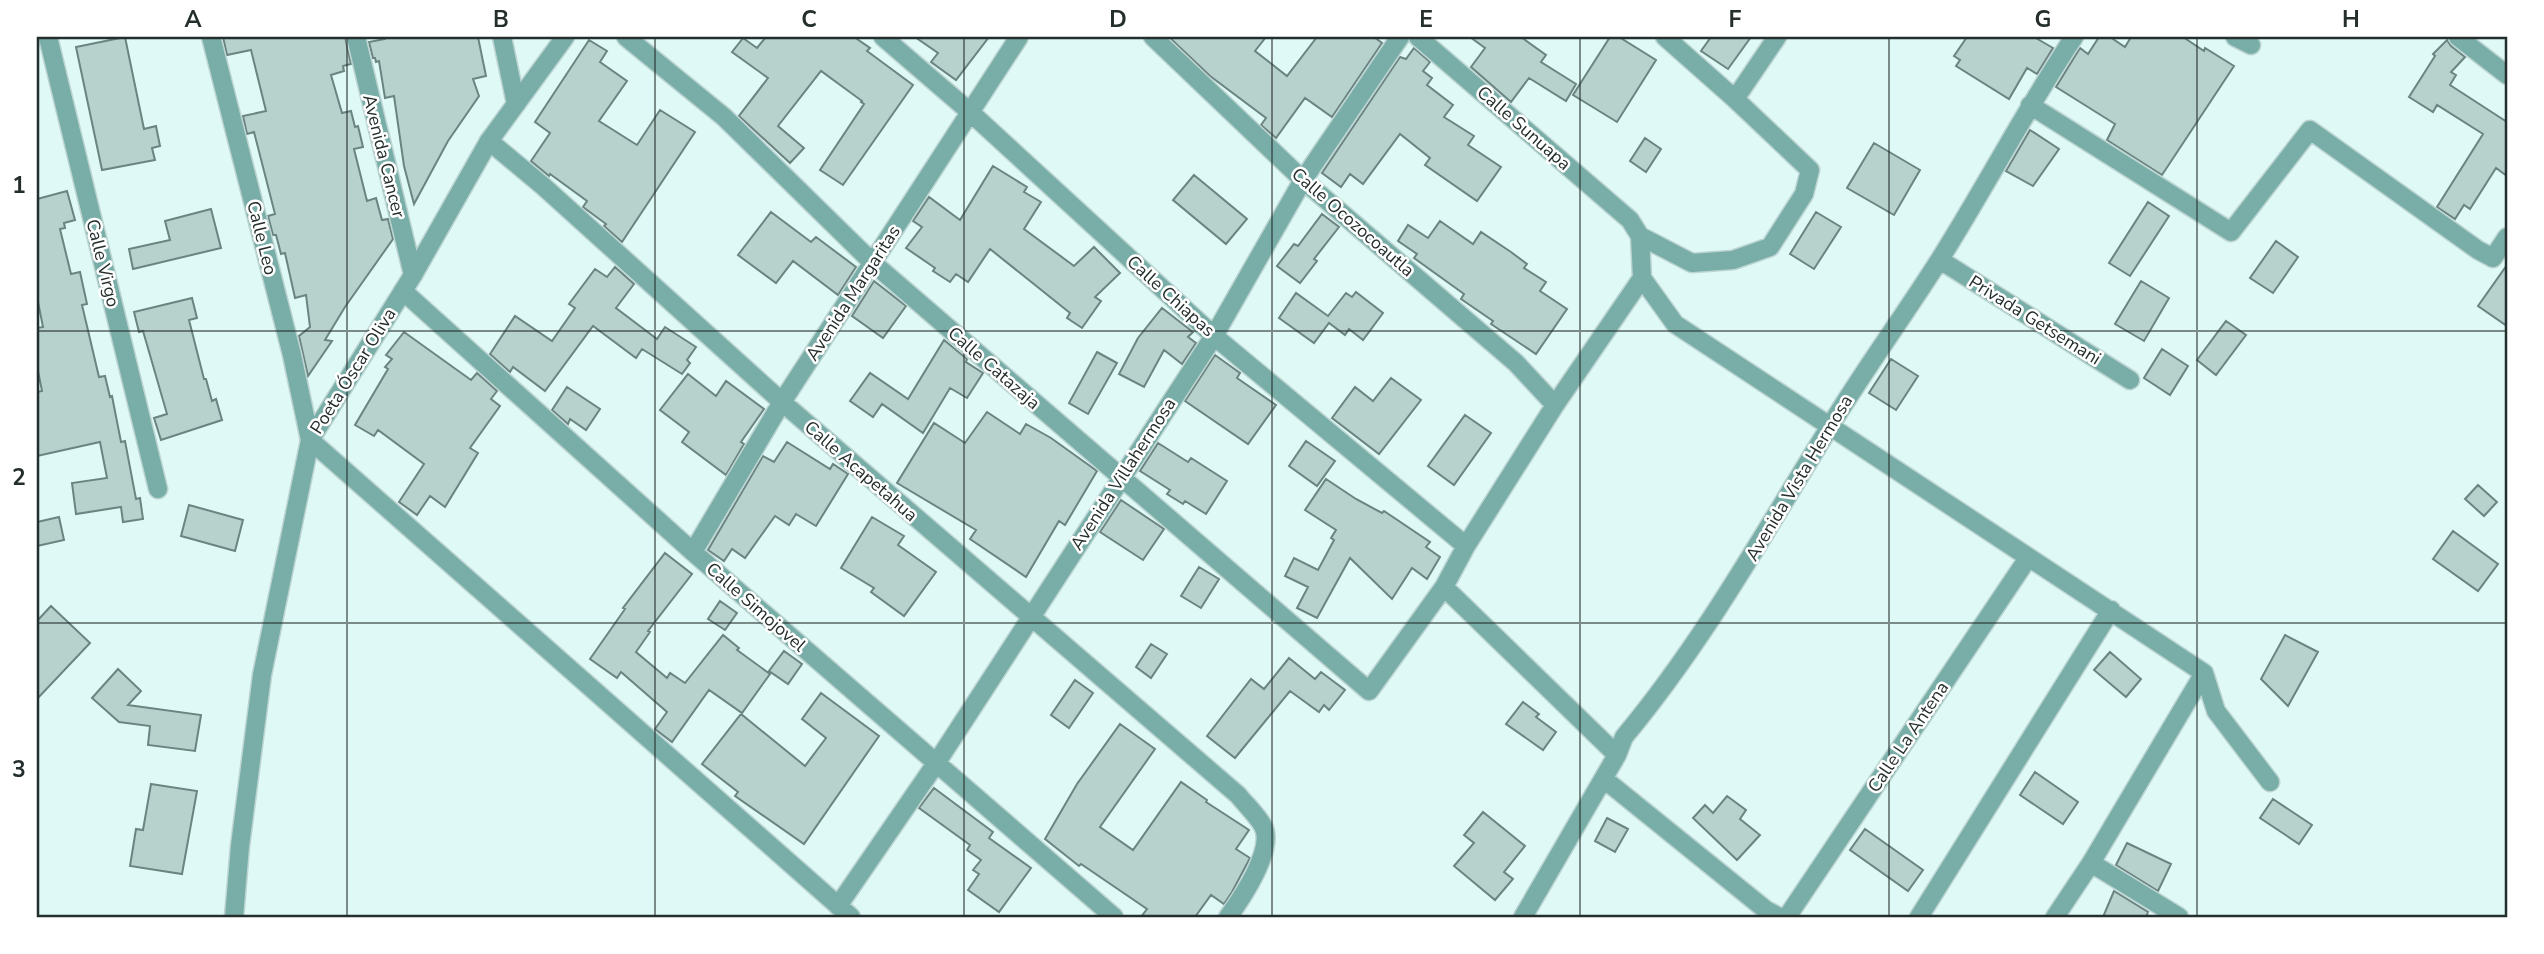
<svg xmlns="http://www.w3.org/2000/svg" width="2544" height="954" font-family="'Nunito Sans',sans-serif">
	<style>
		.building { fill: #b7d1cd; stroke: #6c8481; stroke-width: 2 }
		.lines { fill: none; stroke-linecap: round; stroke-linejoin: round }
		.minor-casing { stroke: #bdd5d2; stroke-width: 21 }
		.tertiary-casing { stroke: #bdd5d2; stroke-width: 21 }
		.minor { stroke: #79ada7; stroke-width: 18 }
		.tertiary { stroke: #79ada7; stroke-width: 18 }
		.grid { fill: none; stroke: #242e2c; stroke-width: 2; stroke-opacity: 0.55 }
		.labels { text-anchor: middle; stroke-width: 5; stroke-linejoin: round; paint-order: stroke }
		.street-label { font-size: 18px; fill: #242e2c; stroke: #fff }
		.neatline { fill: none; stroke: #242e2c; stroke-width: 2.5 }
		.grid-label { font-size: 23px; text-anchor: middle; font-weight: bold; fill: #242e2c }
	</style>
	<rect width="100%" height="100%" fill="#dffaf6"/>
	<path class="building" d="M125,37l19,92 12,-3 4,20 -8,2 3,12 -53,10 -26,-123z
		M223,37h122l6,27 -8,2 1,5 -13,4 11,38 9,-2 4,16 3,-1 5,21 -9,2 13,52 9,-3 6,22 6,-1 5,20 -48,68 -20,33 7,1 -24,35 -9,-40 11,-9 -4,-32 -11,3 -10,-45 -4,1 -5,-19h-3l-5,-19 7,-2 -21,-82 -7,2 -4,-18 23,-5 -15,-61 -24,5z
		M385,37h93l8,39 -13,3 6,17 -31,45 -34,63 -10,-38 -10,-70 -9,2 -6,-37 -3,1 -1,-4h-2l-4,-16 16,-3z
		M766,37h88l16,11 -3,3 46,34 -70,100 -23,-15 44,-66 -3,-2 1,-1 -41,-30 -43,55 26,22 -14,15 -51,-47 29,-38 -36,-26 11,-14 14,10z
		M915,37h74l-33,43 -25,-18 7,-9z
		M1169,37h97l-11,14 32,25 30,-39h57l8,6 -50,74 -27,-19 -29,40 -15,-13 5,-7 -56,-42z
		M1470,37h51l25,18 -5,7 35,22 -10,17 -37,-23 -18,24 -40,-35 14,-19z
		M1610,37h9l37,23 -39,62 -44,-27z
		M1711,37h40l-23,32 -27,-18z
		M1967,37h67l19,11 -16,26 -10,-6 -18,31 -53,-33 4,-6 -6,-4z
		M2099,37h11l15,10 6,-10h52l21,14 1,-3 29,18 -72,109 -55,-35 8,-16 -59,-37 24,-39 8,6z
		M589,40l18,11 -7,11 27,19 -28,40 38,24 23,-35 35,22 -73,110 -18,-16 2,-2 -23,-17 4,-6 -37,-27 -1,2 -18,-15 19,-28 -15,-11z
		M2447,40l4,6 14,11 -14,15 5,3 -6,10 57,37v54l-11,-8 -26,41 -6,-4 -9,14 -18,-12 46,-73 -46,-29 -4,7 -24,-15 26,-41 -2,-2z
		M1414,48l16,14 -7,9 9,7 -5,7 26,20 -9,12 30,19 -6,9 33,22 -24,34 -52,-36 5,-7 -30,-24 -37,50 -13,-10 -9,13 -19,-14 78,-116 6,2z
		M2030,130l29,19 -26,37 -27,-15z
		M1645,138l16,11 -15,23 -16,-11z
		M1874,143l46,27 -26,45 -47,-27z
		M993,166l34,21 -3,5 17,10 -17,27 50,37 20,-19 26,26 -25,24 6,4 -19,27 -15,-10 3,-5 -80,-64 -22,33 -12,-8 -6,8 -17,-11 2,-3 -29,-20 16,-21 -9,-6 16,-24 31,23z
		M1194,175l53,44 -21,25 -53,-44z
		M67,191l8,29 -11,3 1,5 -5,1 11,45 9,-2 7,32 -5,1 17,72 6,-1 5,21 2,-1 9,46 4,-1 11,58 4,-1 3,21 -20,3 -2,-15 -45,7 -4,-31 35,-5 -7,-36 -63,14v-64l5,-1 -5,-25v-38l6,-1 -6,-30v-98z
		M2148,202l21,14 -39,60 -21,-13z
		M211,209l10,39 -88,21 -4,-20 41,-9 -5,-19z
		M771,212l40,30 5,-5 40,30 -18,28 -45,-34 -17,22 -38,-28z
		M1816,212l25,15 -27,42 -24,-15z
		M1322,214l17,13 -25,32 3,2 -17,22 -23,-17 17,-22 4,2z
		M1440,221l33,23 8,-12 30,20 16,12 -3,4 22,14 -6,9 27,18 -31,45 -45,-30 2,-3 -32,-22 3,-5 -50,-36 3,-4 -19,-13 10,-16 20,13z
		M2276,241l22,16 -25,36 -23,-15z
		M2507,265v61l-29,-20z
		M615,267l19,17 -18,24 41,31 8,-12 31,20 -9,13 3,3 -8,11 -40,-25 -6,9 -43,-32 -48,65 -32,-24 -3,5 -20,-18 25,-38 37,25 23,-33 -6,-4 26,-35 12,8z
		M874,281l32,25 -23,32 -31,-22z
		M2141,281l28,17 -25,43 -29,-17z
		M1356,292l27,21 -20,27 -14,-11 -4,6 -16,-12 -15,20 -35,-25 17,-25 32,23 18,-23 6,4z
		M192,298l5,20 -8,2 15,59h2l6,22 4,-2 6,21 -61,20 -7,-22 13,-4 -24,-83 -4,1 -5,-20z
		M1162,308l31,24 -5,5 8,6 -14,21 -18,-14 -20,37 -25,-13 19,-36z
		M2226,321l20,14 -30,40 -19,-15z
		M404,332l67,48 6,-7 20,18 -6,8 9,7 -30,42 8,5 -33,54 -15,-11 -13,19 -18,-13 25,-38 -46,-34 -4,6 -19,-11 33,-56 -3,-2 7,-8 -6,-4z
		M944,340l23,19 -1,3 17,11 -16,25 -17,-10 -27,45 -41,-29 -9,13 -23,-16 20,-28 38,26z
		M2162,349l26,17 -18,29 -26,-17z
		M1097,352l20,11 -29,51 -19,-11z
		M1215,355l25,18 -3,5 39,27 -28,39 -63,-43z
		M1891,359l27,17 -22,34 -27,-17z
		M688,374l28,22 10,-15 38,28 -23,33 3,2 -18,31 -44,-33 7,-10 -29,-22z
		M1391,378l30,22 -42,54 -47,-36 23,-31 18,14z
		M567,387l33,22 -14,21 -16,-11 -2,5 -16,-14z
		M987,412l33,22 6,-10 25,14 46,33 -32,54 -6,-4 -33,56 -56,-38 6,-9 -79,-47 37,-60 31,20z
		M1465,415l26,18 -37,52 -26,-19z
		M1306,441l29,20 -18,25 -28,-20z
		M787,442l43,27 3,-5 15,10 -32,52 -20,-12 -7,11 -14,-9 -30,42 -13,-9 -8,12 -16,-11 55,-94 11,6z
		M1158,443l30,19 3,-4 36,23 -21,33 -21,-13 -2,3 -16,-10 3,-4 -30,-19z
		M1326,479l30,20 26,14 2,-2 46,31 -4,5 14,10 -13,22 -15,-11 -20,31 -42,-41 -33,60 -20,-10 11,-21 -23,-11 9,-18 24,12 16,-30 -3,-2 5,-8 -31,-20z
		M2478,485l19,17 -13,14 -19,-17z
		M1121,500l43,29 -21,31 -43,-28z
		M189,505l54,15 -8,31 -54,-15z
		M59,517l5,23 -27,6v-24z
		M872,517l32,19 -6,9 38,27 -32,44 -33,-24 3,-4 -33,-20z
		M2453,531l45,33 -20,27 -45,-32z
		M665,553l27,21 -44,57 2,1 -14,20 31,26 3,-5 15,10 38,-48 16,13 -2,2 33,24 -28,39 -33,-23 -37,52 -17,-13 12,-17 -46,-40 -4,6 -27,-19 35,-50 -2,-1z
		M1199,567l20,12 -18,29 -20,-12z
		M720,601l17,12 -12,17 -17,-11z
		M51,606l39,37 -53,56v-78z
		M2285,635l33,17 -30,54 -27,-27z
		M1151,644l16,10 -16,24 -15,-11z
		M784,651l18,13 -14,20 -19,-13z
		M2110,652l31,27 -15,18 -32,-27z
		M1289,658l26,21 6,-7 24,18 -16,20 -5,-5 -5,7 -29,-21 -55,67 -28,-22 44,-57 13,10z
		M118,669l23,22 -13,14 73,10 -6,36 -47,-6 2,-19 -31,-4 -27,-24z
		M1075,680l18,13 -24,35 -18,-13z
		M821,693l58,43 -75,108 -69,-48 3,-4 -36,-28 39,-50 64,52 21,-28 -24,-19z
		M1523,702l16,12 -3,3 20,15 -13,18 -37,-26z
		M1120,724l35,25 -55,78 33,23 48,-68 26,18 -1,2 43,28 -13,19 14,9 -18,34 -8,12 -13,-9 -16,22h-54l6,-8 -66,-45 -2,2 -34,-27 32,-55z
		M2035,772l43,30 -15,22 -43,-29z
		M151,784l46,7 -15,83 -52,-8 6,-37 7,1z
		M934,788l59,44 -4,6 42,30 -32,44 -31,-22 11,-16 -6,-4 8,-10 -14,-10 3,-5 -51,-37z
		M1727,796l19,14 -6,9 20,16 -23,25 -44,-42 12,-13 8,8z
		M2273,799l39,26 -13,19 -39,-26z
		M1483,812l42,34 -21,26 9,7 -18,21 -41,-34 20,-23 -10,-8z
		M1607,818l21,11 -13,23 -20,-11z
		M1865,829l58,41 -15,21 -58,-41z
		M2127,843l44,21 -13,27 -42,-26z
		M2114,891l34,21 -2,5h-43z"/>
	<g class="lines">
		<defs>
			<path id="minor" d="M48,37l110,452
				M211,37l81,318 18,85 541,477
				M356,37l57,238
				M502,37l14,67
				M626,37l98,80 149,146 496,428 75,-104 22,-41 89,-141 87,-127
				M883,37l87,75 244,224 252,210
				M1153,37l150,143 213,183 39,42
				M1418,37l212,183 10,16 2,42 33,46 529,349 12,38 54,71
				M2235,37l16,8
				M2458,37l49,38
				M1735,99l42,-62
				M2030,105l201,127 79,-102 168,120 15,8 14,-21
				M489,141l54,45 239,216 456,393c8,10 19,20 25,31 12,23 -21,72 -35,91
				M1640,236l52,27 41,-3 37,-13 34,-53 6,-24 -75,-71 -70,-62
				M1940,260l190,120
				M403,291l290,261 421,365
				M693,552l89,-150 237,-365
				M1444,587l173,168
				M1604,779l162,131 13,7
				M2091,863l88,54
				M838,906l99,-144 277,-426 89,-156 97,-143
				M1523,917l94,-162 7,-18c80,-96 140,-204 205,-309 35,-58 75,-112 111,-169 46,-73 86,-150 134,-222
				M1787,917l241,-359
				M1919,917l192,-307
				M2055,917l36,-54 113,-190"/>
			<path id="tertiary" d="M234,917l6,-71 22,-171 48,-235 103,-165 76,-134 76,-104"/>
		</defs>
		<use href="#minor" class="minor-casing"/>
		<use href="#tertiary" class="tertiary-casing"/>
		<use href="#minor" class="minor"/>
		<use href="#tertiary" class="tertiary"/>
	</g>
	<path class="grid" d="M347,37v880M655,37v880M964,37v880M1272,37v880M1580,37v880M1889,37v880M2197,37v880M37,331h2470M37,623h2470"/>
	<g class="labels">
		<g class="street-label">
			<text transform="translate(1524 128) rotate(41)" y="6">Calle Sunuapa</text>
			<text transform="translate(384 156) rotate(76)" y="6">Avenida Cancer</text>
			<text transform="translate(1353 222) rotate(41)" y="6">Calle Ocozocoautla</text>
			<text transform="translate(262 238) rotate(76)" y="6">Calle Leo</text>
			<text transform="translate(103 263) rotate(76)" y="6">Calle Virgo</text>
			<text transform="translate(853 293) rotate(-57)" y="6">Avenida Margaritas</text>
			<text transform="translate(1171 296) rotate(42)" y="6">Calle Chiapas</text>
			<text transform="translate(2035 320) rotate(32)" y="6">Privada Getsemani</text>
			<text transform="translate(994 368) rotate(41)" y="6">Calle Catazaja</text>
			<text transform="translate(353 371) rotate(-58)" y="6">Poeta Óscar Oliva</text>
			<text transform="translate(861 471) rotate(41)" y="6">Calle Acapetahua</text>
			<text transform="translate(1123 474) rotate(-57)" y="6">Avenida Villahermosa</text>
			<text transform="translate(1799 478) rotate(-59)" y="6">Avenida Vista Hermosa</text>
			<text transform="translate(756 607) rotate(41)" y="6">Calle Simojovel</text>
			<text transform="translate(1908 737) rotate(-56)" y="6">Calle La Antena</text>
		</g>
	</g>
	<rect width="2544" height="954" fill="none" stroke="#ffffff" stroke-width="77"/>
	<rect x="38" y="38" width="2468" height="878" class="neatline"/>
	<g class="grid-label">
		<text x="193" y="27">A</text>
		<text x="501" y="27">B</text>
		<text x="809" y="27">C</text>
		<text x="1118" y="27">D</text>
		<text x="1426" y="27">E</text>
		<text x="1735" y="27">F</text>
		<text x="2043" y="27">G</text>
		<text x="2351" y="27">H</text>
		<text x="19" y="193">1</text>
		<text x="19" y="485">2</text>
		<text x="19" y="777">3</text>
	</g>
</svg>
